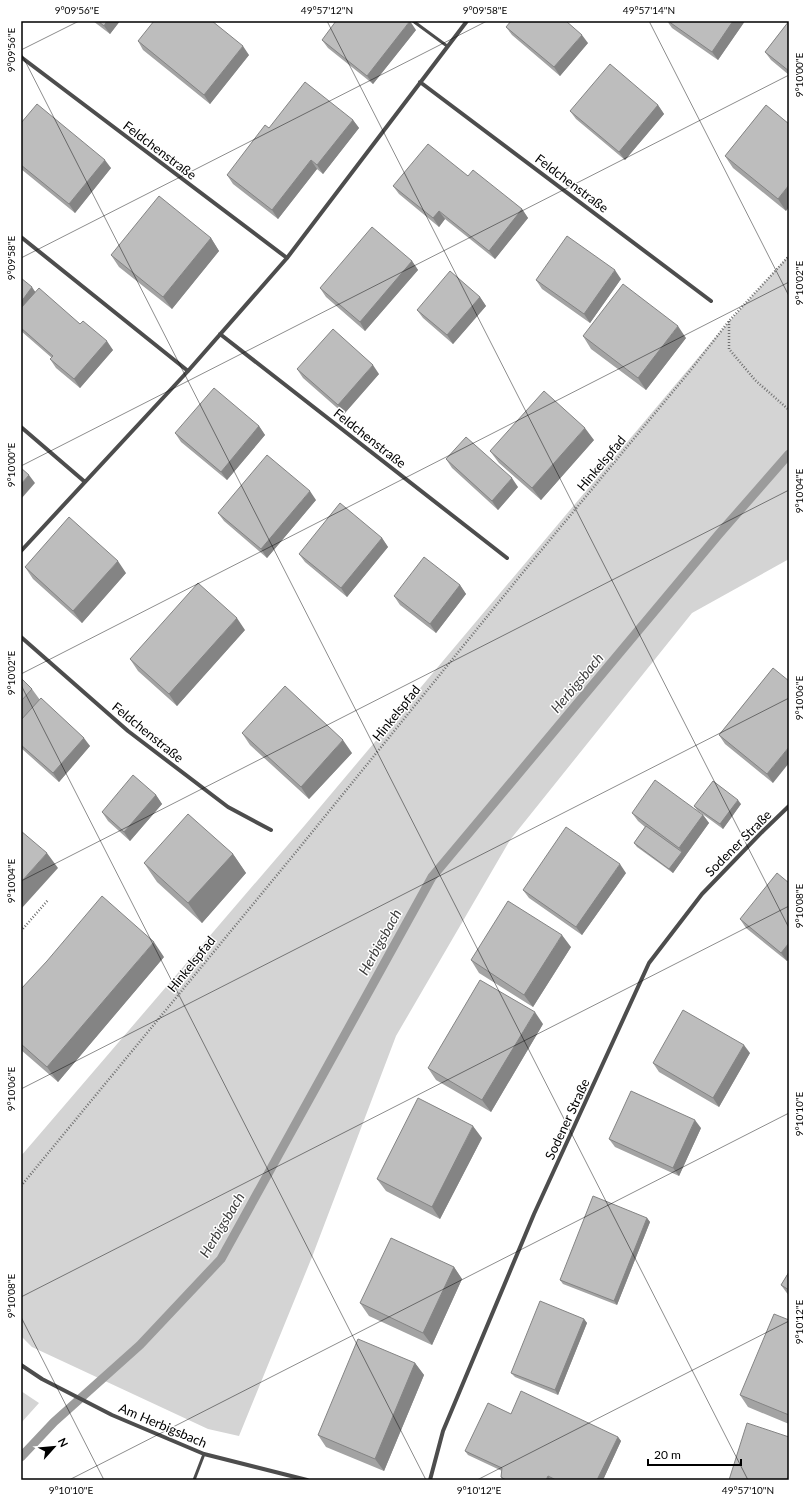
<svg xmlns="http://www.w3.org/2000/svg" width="810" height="1501" font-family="Lato,sans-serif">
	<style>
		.green { fill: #d4d4d4 }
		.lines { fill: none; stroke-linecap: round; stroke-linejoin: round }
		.stream { stroke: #9b9b9b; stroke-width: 9 }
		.path { stroke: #6f6f6f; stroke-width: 2.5; stroke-dasharray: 1 2; stroke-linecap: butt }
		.service { stroke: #4d4d4d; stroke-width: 3 }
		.minor { stroke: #4d4d4d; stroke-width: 4 }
		.wall { fill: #a3a3a3 }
		.shaded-wall { fill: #848484 }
		.building { fill: #bdbdbd; stroke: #848484 }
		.ticks { fill: none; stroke: #000; stroke-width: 1; stroke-opacity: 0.45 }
		.labels { text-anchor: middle; stroke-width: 3; stroke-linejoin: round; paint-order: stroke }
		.street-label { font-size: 13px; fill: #000; stroke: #fff }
		.water-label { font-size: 14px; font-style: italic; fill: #3c3c3c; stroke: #fff }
		.neatline { fill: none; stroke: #000; stroke-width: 1.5 }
		.ticks-label { font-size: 10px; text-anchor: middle; fill: #000 }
	</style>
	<rect width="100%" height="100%" fill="#fff"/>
	<path class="green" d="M789,255v304l-97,54 -182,227 -114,196 -84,221 -73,179 -31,-7 -176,-82 -11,-11v-180l284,-331 408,-485z
		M21,1391l18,12 -18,20z"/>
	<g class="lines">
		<path class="stream" d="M21,1457l33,-35 86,-77 81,-86 211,-382 287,-343 70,-80"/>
		<path class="path" d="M729,321v28l26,31 34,30
			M21,931l27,-31
			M21,1186l275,-334 224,-276 170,-205 39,-50 60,-65"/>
		<path class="service" d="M413,21l34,25
			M194,1480l10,-26"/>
		<path class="minor" d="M21,57l266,201
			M420,82l291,219
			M21,237l167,134
			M220,334l287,224
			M21,427l64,55
			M21,551l167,-180 99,-113 180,-237
			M21,637l107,94 100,76 43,23
			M21,1365l21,14 70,36 92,39 103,26
			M430,1480l13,-49 91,-217 115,-251 53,-69 61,-63 26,-25"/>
	</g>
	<path class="wall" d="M93,21h27l-10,13z
		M667,21h78l-27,39 -46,-32z
		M789,21v54l-18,-15 -6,-8z
		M506,27l82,16 -28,33 -48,-41z
		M416,30l-43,54 -45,-36 -6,-8z
		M138,41l111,14 -39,49 -67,-54z
		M658,105l6,9 -39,46 -49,-41 -6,-8z
		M766,105l20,106 -53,-43 -8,-12z
		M353,120l6,8 -36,46 -6,-5 -39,50 -45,-35 -6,-9 42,-47z
		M21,123l90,45 -36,45 -54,-44z
		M468,176l54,33 6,9 -33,41 -50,-40 -6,8 -40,-33 -6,-8z
		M211,238l8,13 -47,58 -53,-42 -8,-12z
		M412,261l6,9 -53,61 -39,-34 -6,-9z
		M21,278l14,14 45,32 33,26 -33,38 -24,-20 -6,-9 2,-1 -31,-27z
		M621,279l-31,44 -48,-34 -6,-9z
		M480,297l6,9 -33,38 -30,-26 -6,-8z
		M583,336l103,2 -40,52 -55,-41z
		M297,369l82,5 -35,40 -41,-36z
		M259,426l6,9 -38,45 -46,-38 -6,-9z
		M594,440l-53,60 -42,-37 -9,-12z
		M446,459l72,28 -20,23 -46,-42z
		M316,500l-49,58 -43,-37 -6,-8z
		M382,538l6,9 -41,50 -42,-35 -6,-8z
		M25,567l101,6 -44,50 -49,-44z
		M460,585l6,9 -30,39 -36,-28 -6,-9z
		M245,630l-68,76 -39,-35 -8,-12z
		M773,668v115l-48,-39 -6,-9z
		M21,678l11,11 8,11 50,46 -31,36 -38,-34z
		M242,733l110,20 -43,46 -59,-54z
		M156,795l6,9 -32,37 -22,-20 -6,-9z
		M741,804l-18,25 -26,-19 -3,-4z
		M632,813l71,2 6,8 -36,50 -36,-26 -3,-4 11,-16 -7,-6z
		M233,854l13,19 -44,50 -45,-41 -13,-19z
		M626,873l-44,62 -53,-37 -6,-8z
		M789,883v76l-2,2 -41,-33 -6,-9z
		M571,947l-38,60 -54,-34 -8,-13z
		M164,957l-106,125 -37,-32v-61z
		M543,1024l-52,88 -55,-32 -8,-12z
		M750,1053l-31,54 -60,-35 -6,-9z
		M701,1128l-22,48 -64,-29 -6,-8z
		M482,1138l-42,81 -54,-28 -9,-12z
		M647,1218l3,4 -33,83 -54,-21 -3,-4z
		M454,1267l8,12 -30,66 -63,-29 -9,-13z
		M789,1272v24l-8,-11z
		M584,1319l3,4 -29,72 -43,-18 -4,-4z
		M789,1320v104l-41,-17 -8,-12z
		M415,1363l9,12 -40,96 -58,-24 -8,-12z
		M511,1414l107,23 3,4 -18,39h-100l-2,-3 1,-6 -34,-16 -3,-4z"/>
	<path class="shaded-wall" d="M107,21h13l-10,13 -6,-8z
		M410,21l6,9 -43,54 -6,-8z
		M733,21h12l-27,39 -6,-8z
		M582,35l6,8 -28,33 -6,-9z
		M243,46l6,9 -39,49 -6,-9z
		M658,105l6,9 -39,46 -6,-8z
		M353,120l6,8 -36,46 -6,-9z
		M105,160l6,8 -36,45 -6,-9z
		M311,160l6,9 -39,50 -6,-9z
		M789,185v22l-3,4 -8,-12z
		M522,209l6,9 -33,41 -6,-8z
		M439,211l6,8 -6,8 -6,-9z
		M211,238l8,13 -47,58 -9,-12z
		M412,261l6,9 -53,61 -5,-9z
		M615,270l6,9 -31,44 -6,-9z
		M32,287l6,9 -17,23v-17z
		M480,297l6,9 -33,38 -6,-9z
		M678,326l8,12 -40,52 -8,-12z
		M107,341l6,9 -33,38 -6,-9z
		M373,365l6,9 -35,40 -6,-9z
		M259,426l6,9 -38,45 -6,-8z
		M585,428l9,12 -53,60 -9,-12z
		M29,475l6,8 -14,16v-15z
		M512,478l6,9 -20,23 -6,-9z
		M310,491l6,9 -49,58 -6,-9z
		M382,538l6,9 -41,50 -6,-9z
		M118,561l8,12 -44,50 -9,-12z
		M460,585l6,9 -30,39 -6,-9z
		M237,618l8,12 -68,76 -8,-12z
		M84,738l6,8 -31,36 -6,-9z
		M343,740l9,13 -43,46 -8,-12z
		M789,747v16l-16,20 -6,-9z
		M156,795l6,9 -32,37 -6,-9z
		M738,800l3,4 -18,25 -3,-5z
		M703,815l6,8 -36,50 -4,-4 13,-17 -3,-4z
		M47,853l11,15 -37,41v-27z
		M233,854l13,19 -44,50 -14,-20z
		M620,864l6,9 -44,62 -6,-8z
		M562,935l9,12 -38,60 -9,-12z
		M154,942l10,15 -106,125 -11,-15z
		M789,943v16l-2,2 -6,-8z
		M535,1012l8,12 -52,88 -9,-12z
		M744,1045l6,8 -31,54 -6,-9z
		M695,1120l6,8 -22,48 -6,-8z
		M473,1126l9,12 -42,81 -8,-12z
		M647,1218l3,4 -33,83 -3,-4z
		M454,1267l8,12 -30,66 -9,-12z
		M584,1319l3,4 -29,72 -3,-5z
		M415,1363l9,12 -40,96 -9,-12z
		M618,1437l3,4 -18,39h-6z
		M548,1476l3,4h-5z"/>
	<path class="building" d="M98,21h9l-3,5z
		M154,21h58l31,25 -39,49 -66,-54z
		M336,21h74l-43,55 -45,-36z
		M511,21h55l16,14 -28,32 -48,-40z
		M668,21h65l-21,31z
		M789,21v50l-24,-19z
		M610,64l48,41 -39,47 -49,-41z
		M305,82l48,38 -36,45 -6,-5 -39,50 -45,-35 38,-50 4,3z
		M37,104l68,56 -36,44 -48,-39v-42z
		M766,105l23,19v61l-11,14 -53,-43z
		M428,144l40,32 5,-6 49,39 -33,42 -50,-40 -6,7 -40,-32z
		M159,196l52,42 -48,59 -52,-42z
		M372,227l40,34 -52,61 -40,-34z
		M567,236l48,34 -31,44 -48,-34z
		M450,271l30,26 -33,38 -30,-25z
		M21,278l11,9 -11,15z
		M623,284l55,42 -40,52 -55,-42z
		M39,288l41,36 3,-3 24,20 -33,38 -24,-20 3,-3 -32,-28v-20z
		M333,329l40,36 -35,40 -41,-36z
		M214,388l45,38 -38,46 -46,-39z
		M544,391l41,37 -53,60 -42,-37z
		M466,437l46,41 -20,23 -46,-42z
		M267,455l43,36 -49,58 -43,-36z
		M21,468l8,7 -8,9z
		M340,503l42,35 -41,50 -42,-34z
		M69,517l49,44 -45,50 -48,-44z
		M424,557l36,28 -30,39 -36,-28z
		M198,583l39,35 -68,76 -39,-35z
		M773,668l16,13v66l-22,27 -48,-39z
		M21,678l11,11 -11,12z
		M285,686l58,54 -42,47 -59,-54z
		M41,698l43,40 -31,35 -32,-28v-25z
		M133,775l23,20 -32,37 -22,-20z
		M655,780l48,35 -24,33 -47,-35z
		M713,781l25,19 -18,24 -26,-18z
		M188,814l45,40 -45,49 -44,-40z
		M646,826l36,26 -13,17 -35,-26z
		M566,827l54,37 -44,63 -53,-37z
		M21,831l26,22 -26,29z
		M777,873l12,10v60l-8,10 -41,-34z
		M102,896l52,46 -107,125 -26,-23v-55l26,-28z
		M508,901l54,34 -38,60 -53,-35z
		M480,980l55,32 -53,88 -54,-32z
		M683,1010l61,35 -31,53 -60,-35z
		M631,1091l64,29 -22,48 -64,-29z
		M418,1098l55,28 -41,81 -55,-28z
		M593,1196l54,22 -33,83 -54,-21z
		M391,1238l63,29 -31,66 -63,-30z
		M789,1272v18l-8,-5z
		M540,1301l44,18 -29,71 -44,-17z
		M774,1314l15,6v95l-49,-20z
		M358,1339l57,24 -40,96 -57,-24z
		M521,1391l97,46 -21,43h-41l-8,-4 -2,4h-40l-5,-3 1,-9 -37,-17 23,-48 23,11z
		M747,1423l42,14v38l-2,5h-58z"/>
	<path class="ticks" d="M327,21l462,907M649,21l140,275M21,50l58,-29M21,53l727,1427M21,258l466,-237M21,466l768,-391M21,674l768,-392M21,685l405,795M21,881l768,-391M21,1089l768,-391M21,1297l768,-391M21,1317l83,163M69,1480l720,-367M477,1480l312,-159"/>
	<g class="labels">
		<g class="street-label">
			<text transform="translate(160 150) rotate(37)" y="5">Feldchenstraße</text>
			<text transform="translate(572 183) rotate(37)" y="5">Feldchenstraße</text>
			<text transform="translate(370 438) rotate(38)" y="5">Feldchenstraße</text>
			<text transform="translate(601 463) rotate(-50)" y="5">Hinkelspfad</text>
			<text transform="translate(396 713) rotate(-51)" y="5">Hinkelspfad</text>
			<text transform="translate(148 732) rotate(39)" y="5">Feldchenstraße</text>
			<text transform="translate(738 843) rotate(-45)" y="5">Sodener Straße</text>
			<text transform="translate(191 964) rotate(-51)" y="5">Hinkelspfad</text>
			<text transform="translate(567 1119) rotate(-65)" y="5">Sodener Straße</text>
			<text transform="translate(163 1425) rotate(23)" y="5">Am Herbigsbach</text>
		</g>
		<g class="water-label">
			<text transform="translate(577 683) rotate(-50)" y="5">Herbigsbach</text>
			<text transform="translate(380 942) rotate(-61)" y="5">Herbigsbach</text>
			<text transform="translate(222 1225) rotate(-59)" y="5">Herbigsbach</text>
		</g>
	</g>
	<rect width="810" height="1501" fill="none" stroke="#ffffff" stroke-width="44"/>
	<g transform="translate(54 1447) rotate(63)" stroke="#ffffff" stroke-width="3" paint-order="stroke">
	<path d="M0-3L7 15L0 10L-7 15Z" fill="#000000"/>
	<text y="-6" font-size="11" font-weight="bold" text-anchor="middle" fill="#000000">N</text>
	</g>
	<path d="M648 1459v6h93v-6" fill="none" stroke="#000000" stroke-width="2"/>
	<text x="654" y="1459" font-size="12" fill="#000000" stroke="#ffffff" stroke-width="3" paint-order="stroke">20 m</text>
	<rect x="22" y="22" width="766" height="1457" class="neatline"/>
	<g class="ticks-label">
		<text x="77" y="14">9°09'56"E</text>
		<text x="327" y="14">49°57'12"N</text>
		<text x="485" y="14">9°09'58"E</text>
		<text x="649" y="14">49°57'14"N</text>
		<text transform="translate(11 50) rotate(-90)" y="4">9°09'56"E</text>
		<text transform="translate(799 75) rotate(-90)" y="4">9°10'00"E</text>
		<text transform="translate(11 258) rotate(-90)" y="4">9°09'58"E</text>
		<text transform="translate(799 283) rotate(-90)" y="4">9°10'02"E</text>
		<text transform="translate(11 465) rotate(-90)" y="4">9°10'00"E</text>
		<text transform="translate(799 491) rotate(-90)" y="4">9°10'04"E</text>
		<text transform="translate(11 673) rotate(-90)" y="4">9°10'02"E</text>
		<text transform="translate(799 698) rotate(-90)" y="4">9°10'06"E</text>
		<text transform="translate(11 881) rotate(-90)" y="4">9°10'04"E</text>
		<text transform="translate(799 906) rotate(-90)" y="4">9°10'08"E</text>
		<text transform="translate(11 1089) rotate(-90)" y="4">9°10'06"E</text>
		<text transform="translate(799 1114) rotate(-90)" y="4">9°10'10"E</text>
		<text transform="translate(11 1296) rotate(-90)" y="4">9°10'08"E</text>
		<text transform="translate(799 1322) rotate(-90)" y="4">9°10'12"E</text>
		<text x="71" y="1494">9°10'10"E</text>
		<text x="479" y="1494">9°10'12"E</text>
		<text x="748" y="1494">49°57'10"N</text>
	</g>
</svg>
